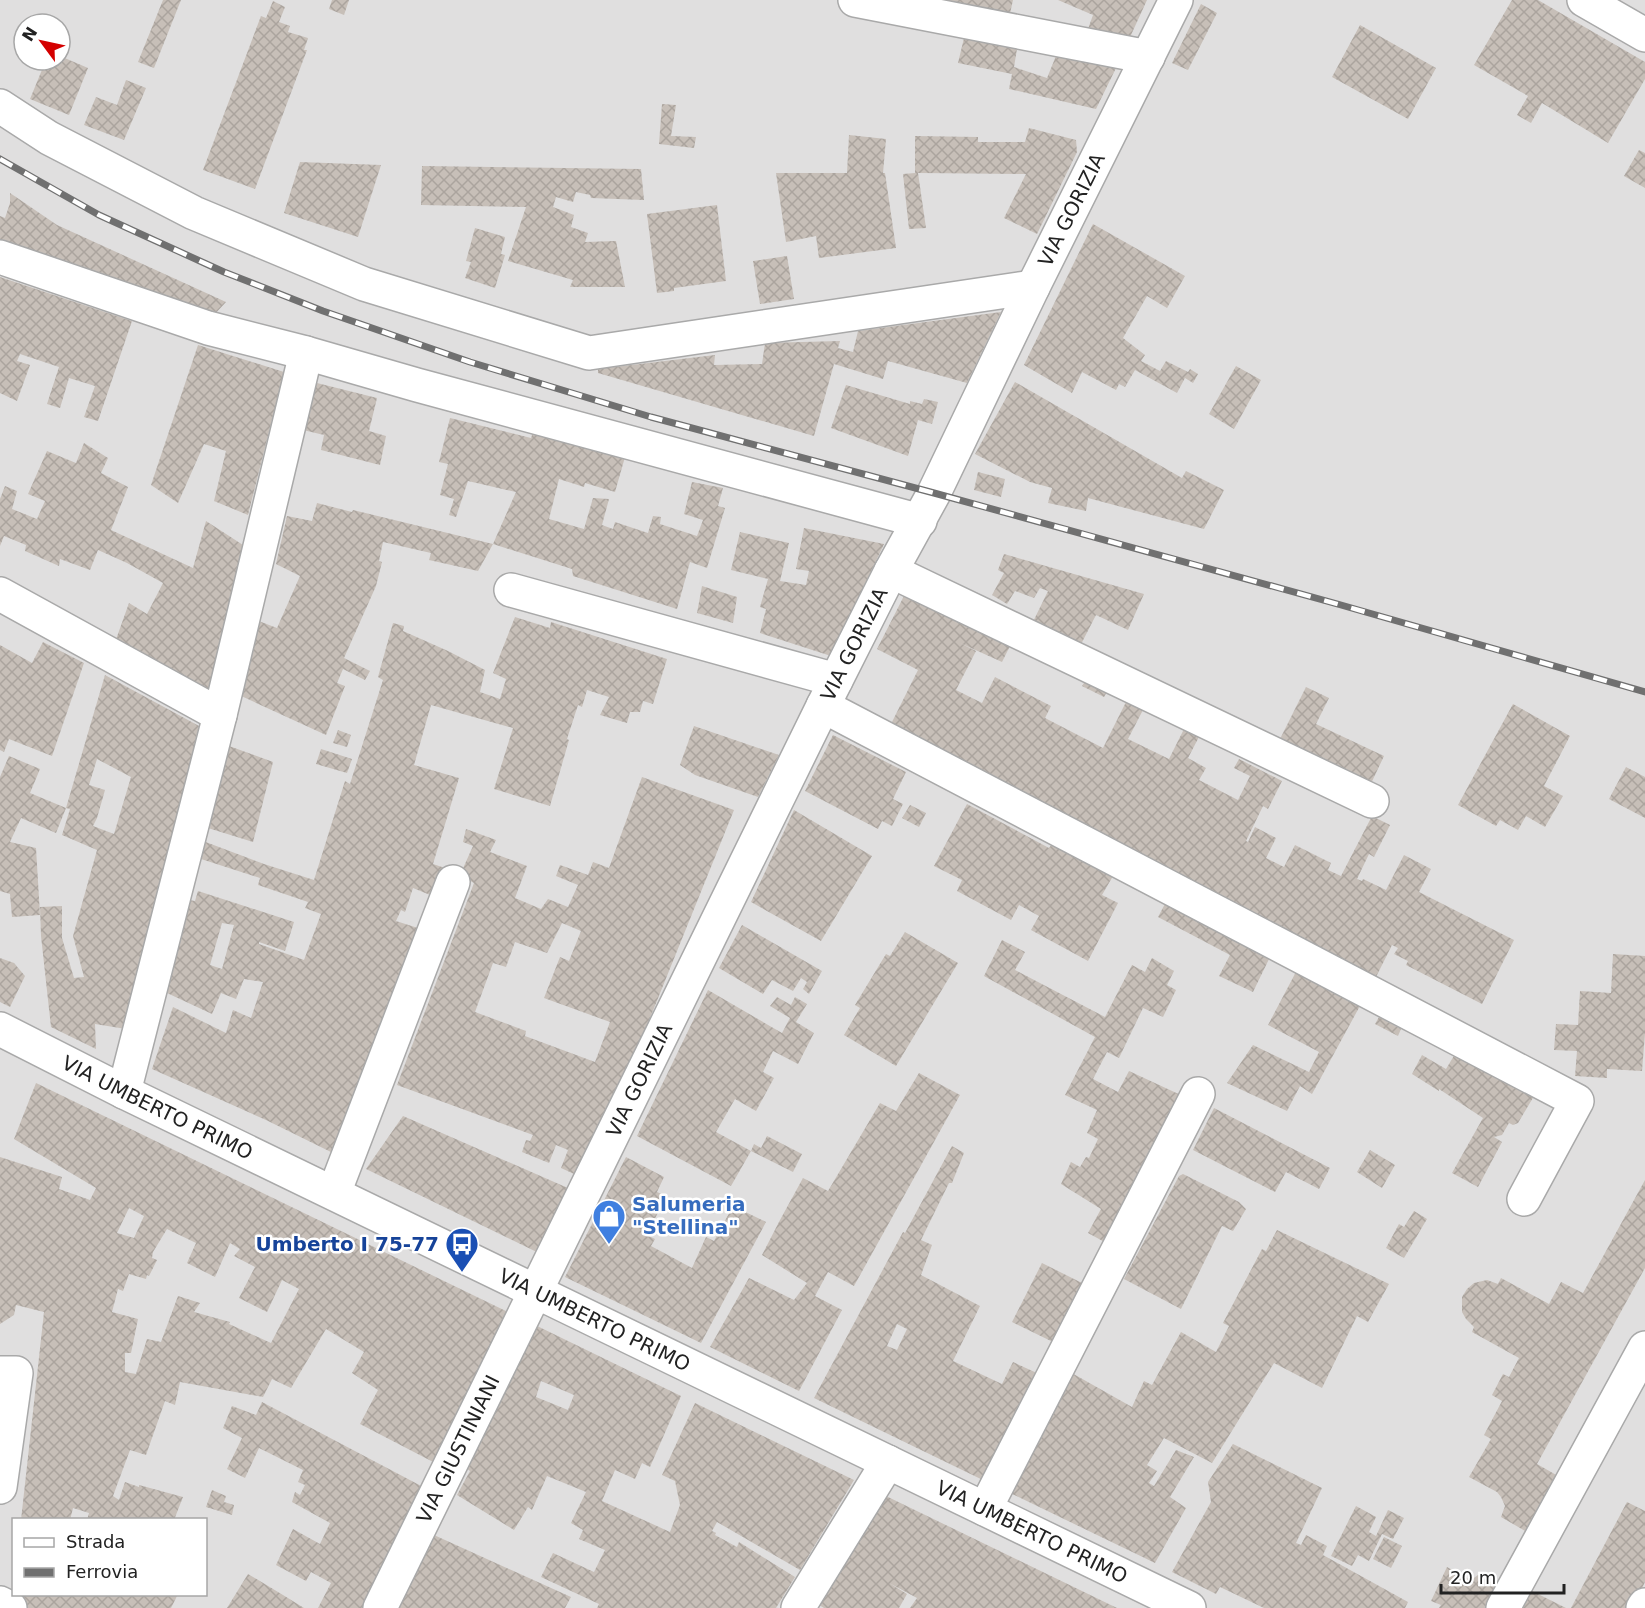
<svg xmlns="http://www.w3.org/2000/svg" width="1645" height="1608" font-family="'DejaVu Sans',sans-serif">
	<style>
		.residential { fill: #e0dfdf; fill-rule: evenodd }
		.building { fill: url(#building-cross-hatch); fill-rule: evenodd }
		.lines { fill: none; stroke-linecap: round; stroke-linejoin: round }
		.minor-casing { stroke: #a9a9a9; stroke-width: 36 }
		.tertiary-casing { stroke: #a9a9a9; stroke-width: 36 }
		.minor { stroke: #fff; stroke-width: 33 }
		.tertiary { stroke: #fff; stroke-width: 33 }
		.rail-casing { stroke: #707070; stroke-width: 7 }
		.rail { stroke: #fff; stroke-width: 4.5; stroke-dasharray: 14; stroke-linecap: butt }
		.labels { text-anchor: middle; stroke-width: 5; stroke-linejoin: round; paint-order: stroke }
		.street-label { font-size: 20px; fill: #222; stroke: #fff }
		.shop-label { font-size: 20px; font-weight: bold; fill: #366cbe; stroke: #fff; text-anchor: start }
		.transit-label { font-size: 20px; font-weight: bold; fill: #164399; stroke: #fff; text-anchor: end }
	</style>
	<defs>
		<pattern id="building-cross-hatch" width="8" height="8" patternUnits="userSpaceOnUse" patternTransform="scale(1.5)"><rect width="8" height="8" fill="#c7bfb8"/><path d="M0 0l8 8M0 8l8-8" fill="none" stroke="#aba49e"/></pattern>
	</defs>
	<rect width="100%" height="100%" fill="#f2efe9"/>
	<path class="residential" d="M0,0h1645v1608h-1645zM24,24h36v36h-36zM14,1520h192v74h-192z"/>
	<path class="building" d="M163,0h18l-27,68 -16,-6z
		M332,0h17l-5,15 -15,-6z
		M943,0h70l-4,18z
		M1058,0h89l-21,46 -42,-6 9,-25z
		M1512,0h26l107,62v17l-37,64 -66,-40 -11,20 -14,-8 11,-19 -54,-31z
		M273,1l12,6 -6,15 11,4 -2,6 20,6 -4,12h3l-52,139 -52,-19 58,-154 5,2z
		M1201,4l16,9 -29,57 -16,-7z
		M1360,25l76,43 -28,51 -76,-42z
		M964,38l53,11 -3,18 33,11 9,-22 61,10 -21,43 -87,-20 3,-15 -54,-11z
		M60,56l28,12 -19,47 -39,-16 16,-39h14z
		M126,80l20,8 -22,52 -40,-15 12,-28 21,8z
		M662,104l14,1 -5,31 25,1 -2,11 -35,-4z
		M1029,128l47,12 1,12 -40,82 -33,-16 22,-44 -108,-1 8,55 -17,1 -6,-55 12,-1v-37l63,1v5h47z
		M849,135l37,4 -3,34h2l11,75 -77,10 -3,-22 -30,6 -10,-69h71z
		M1639,150l6,3v35l-21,-12z
		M300,162l81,3 -23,72 -74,-24z
		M422,166l219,3 3,31 -53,-2 -1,-3 -14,-3 -3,10 -17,-5 -3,10 21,8 -3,12 17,6 -3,9 31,-1 9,46h-55l3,-7 -65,-19 18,-54 -105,-2z
		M10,193l47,32 169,77 -12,13 -214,-71v-28l5,2 5,-15z
		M717,205l9,76 -52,7v3l-17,2 -10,-79z
		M1093,224l92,52 -18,32 -20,-12 -24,42 22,17 -4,6 19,10 6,-10 22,11 2,-3 8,5 -5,9 -8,-5 -8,15 -42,-23 -10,17 -6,-3 -3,6 -34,-18 -10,21 -48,-28z
		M475,228l30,9 -4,17 4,1 -10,33 -30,-10 6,-16 -5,-1z
		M787,256l7,43 -34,5 -7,-43z
		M0,277l132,44 -34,100 -14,-4 11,-31 -26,-8 -9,30 -13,-4 12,-37 -39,-13 -3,7 13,4 -13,36 -17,-8z
		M1001,312l-34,71 -79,-22 -5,18 -49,-15 -20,72 -216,-63v-4l117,-14 -1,10 48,-1 3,-21 75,-2 -2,7 15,4 5,-21z
		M198,345l86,27 -36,143 -34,-14 12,-50 -22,-7 -26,59 -27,-18z
		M1236,366l25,14 -27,49 -25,-15z
		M313,382l64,16 -8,33 17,5 -6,29 -59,-15 3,-15 -21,-5z
		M1015,382l167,96 4,-7 38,19 -20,39 -116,-31 -2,13 -38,-8 4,-15 -22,-6 -55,-28z
		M846,385l64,19v-3l12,3 2,-5 14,3 -6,22 -14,-4 -10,36 -77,-28z
		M450,418l81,20 2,-6 92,25 -10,35 -30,-9 -1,4 -25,-8 -10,40 35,10 9,-31 16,1 -7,26 11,4 2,-7 33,11 5,-17 8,1 -1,7 37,12 6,-16 -19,-6 8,-32 31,6 -5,18 7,2 -18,60 -17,-6 -13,47 -104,-33 -1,-7 -79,-25 23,-52 -48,-11 -12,36 -7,-2 5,-16 -14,-4 8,-31 -9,-2z
		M84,443l24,15 -7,15 27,14 -17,43 82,38 13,-47 37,24 -36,151 -93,-51 15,-42 18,11 16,-31 -36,-20 -29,-13 -8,20 -30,-11 -1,7 -34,-15 1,-6 -22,-9 -4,10v-47l5,-13 12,5 -5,18 25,10 8,-18 -17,-7 19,-43 29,12z
		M978,472l27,7 -4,18 -27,-7z
		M317,503l35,9 1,-2 140,34 -15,27 -49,-11 2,-7 -48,-11 -4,19 3,1 -6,24 -32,72 26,13 -5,9 -22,-11 -6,14 8,3 -19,49 -87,-40 17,-75 21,8 23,-52 -24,-12 11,-48 25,5z
		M804,528l80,16 -53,112 -71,-23 6,-24 -6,-2 8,-28 -37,-9 9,-38 49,11 -9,38 26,4 3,-14 -13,-2z
		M1004,554l140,40 -16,36 -32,-15 -20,39 -48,-22 20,-41 -8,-3 -6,10 -19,-7 -8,13 -15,-9 12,-22 -6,-3z
		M702,586l35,11 -4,26 -36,-10z
		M905,594l106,50 -9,18 -42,-19 16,8 -20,39 26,13 13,-26 56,29 -6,12 58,30 24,-48 17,8 -16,31 41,20 16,-32 15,8 -12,23 18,10 -7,12 39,20 12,-24 -16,-8 5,-9 43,22 -14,28 -5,-3 -17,35 2,1 7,-15 21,11 -10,20 18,9 11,-22 36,18 -3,7 13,6 31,-60 18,9 -16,32 -5,-3 -12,25 5,2 1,-2 23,11 18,-35 27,14 -12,23 95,48 -32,64 -76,-39 2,-4 -14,-7 4,-6 -6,-3 -17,34 -487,-249 30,-60 -41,-21z
		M515,617l35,11 1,-6 116,37 -14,45 -10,-3 -3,11h-10l-3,11 -27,-8 9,-18 -22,-7 -5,17 -4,-2 -11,34 2,1 -19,66 -56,-17 19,-61 -82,-23 -17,60 45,13 -26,86 12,4 -10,29 -22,-9 -8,24 -4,-2 -5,11 25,8 -84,226 -71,-35 -114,-51 21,-62 53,26 7,-23 18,8 12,-36 -19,-3 -8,20 -15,-6 -9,21 -45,-21 22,-93 6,1 3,-10 96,31 -9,29 -26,-9v2l45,16 17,-46 -16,-6 3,-6 -50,-17 2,-7 -59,-19 2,-18 61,23 50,16 31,-99 5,3 33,-104 -5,-3 15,-54 11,3 -1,5 45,20 37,19 -5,22 20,7 6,-20 -13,-6zM222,923l12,2 -12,44 -12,-4z
		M43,642l41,21 -32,93 -43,-17 -5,13 -4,-2v-105l32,18z
		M105,675l94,51 -73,303 -31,-5 1,25 -45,-22 -10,-91 -1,-29 22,-1v32l12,40 10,-1 -11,-41 24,-86 -35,-15 8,-26 -4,-1 -10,25 -35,-15 -11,24 26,6 4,67 -28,2 -2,-23 -10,-3v-114l9,-21 31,13 -10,24 36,15zM97,759l34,18 -17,57 -21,-8 4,-8 8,-28 -16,-5z
		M1086,680l22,10 -4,7 -22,-11z
		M1306,687l23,11 -13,26 68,32 -17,36 -92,-43z
		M1513,704l57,32 -26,50 19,10 -18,31 -19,-11 -8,14 -18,-10 -4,6 -38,-21z
		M694,726l85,29 -21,42 -63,-22 -15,-10z
		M338,730l13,5 -4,12 -14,-4z
		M833,735l73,37 -13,27 10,5 -11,22 -10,-5 -4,8 -73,-38z
		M229,746l44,16 -20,80 -45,-14z
		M321,749l31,10 -5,14 -31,-9z
		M1626,767l19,10v41l-36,-19z
		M642,777l92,33 -149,369 -24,-11 7,-18 -12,-5 -7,18 -27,-11 4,-12 4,1 3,-6 -136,-50 77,-202 -14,-8 13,-29 -10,-4 3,-13 30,11 -6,12 37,14 -12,32 26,11 7,-10 20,8 10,-22 -22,-9 4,-11 28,10 5,-13 16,6zM562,923l19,8 -12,30 -9,-4 -16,41 66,24 -15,40 -70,-26 1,-5 -51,-19 18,-49 13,4 9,-25 32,11z
		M967,804l82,44 3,-4 61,32 -11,19 16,8 -30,58 -57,-31 8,-14 -20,-11 -8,15 -54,-29 5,-11 -28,-14z
		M910,805l16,8 -7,14 -17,-9z
		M794,810l78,46 -51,85 -70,-39z
		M1166,902l104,55 -17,35 -34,-16 11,-21 -72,-38z
		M742,925l80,46 -13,23 -6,-5 4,-7 -6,-4 -8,13 -21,-11 -9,14 -44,-26z
		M905,932l53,31 -62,103 -52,-31 16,-27 -5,-3 31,-51 4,2z
		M1002,940l23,12 -10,18 90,47 27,-52 13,7 7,-14 22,13 -7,14 9,5 -13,27 -20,-9 -24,50 -12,-6 -14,27 25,13 11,-21 56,26 -75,148 -22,-12 13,-24 -40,-25 10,-22 9,5 6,-10 3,1 9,-19 -11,-6 10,-23 -32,-15 30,-58 -111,-61z
		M1613,954l32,2v77l-3,38 -35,-2v9l-32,-2 2,-25 -23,-1 2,-26 22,1 2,-34 31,2z
		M0,958l14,5 11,13 -15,31 -10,-5z
		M1297,970l64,34 -49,90 -12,-8 -13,25 -60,-28 26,-38 56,27 10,-20 -51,-27z
		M708,990l74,43 8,-15 -20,-12 7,-9 14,8 4,-8 12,7 -11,18 18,11 -16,31 -25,-13 -10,21 11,6 -18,33 -21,-12 -19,33 35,19 -20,35 -94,-50z
		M1379,1017l22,12 -3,7 -23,-12z
		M1455,1054l47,27 2,-5 30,20 -16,27 -5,2 -4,-2 -7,12 -8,2 8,5 -24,45 -26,-14 31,-55 -44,-29v2l-27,-17 10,-19 24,14z
		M919,1073l41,22 -106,191 -26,-14 -13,24 27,14 -43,81 -89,-44 39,-69 45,22 13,-17 -45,-28 18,-35 23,-42 25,13 52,-88 16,8z
		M36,1083l476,231 -75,150 -77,-40 18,-34 -26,-17 12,-21 -38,-23 -35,59 -19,-9 -9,18 -83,-15 -5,23 -10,-4 -19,54 -16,-5 -17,46 6,4 6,-18 14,5v-2l44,12 -9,23h-87l2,-7 -16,-5 -3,12h-49l23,-208 -28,-7 -2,10 -14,9v-167l62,20 -3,12 31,11 6,-12 -82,-49zM129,1208l15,8 -10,22 -17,-5zM167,1229l29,14 -9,20 28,14 15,-34 10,6 -6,7 21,11 -16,31 28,14 15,-32 17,9 -28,54 -42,-19 1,-2 -36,-10 6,-9 -22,-7 -17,46 -14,-3 -11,35 -11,-2v-19h6l7,-34 -26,-7 6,-23 5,2 6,-17 17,5 1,-4 2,1 8,-16 -5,-2 1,-6z
		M1214,1108l116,60 -11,21 -33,-17 -11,20 -82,-42z
		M403,1116l174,76 -32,64 -179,-87z
		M767,1136l35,18 -9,18 -42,-21 3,-7 7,4z
		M952,1146l12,7 -12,30h-3l-28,57 11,5 -11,30 59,31 -27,55 49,23 11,-22 26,12 -50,109 -175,-85 89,-166 2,1zM897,1324l10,5 -10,21 -10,-4z
		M1370,1150l25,15 -13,23 -25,-16z
		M626,1157l38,20 -7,15 9,4 -19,39 8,4 -4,7 41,22 14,-31 8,4 19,-35 33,16 -65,121 -136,-66z
		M1183,1174l56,28 7,7 -13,22 -11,-5 -41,83 -57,-30 55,-103z
		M1645,1180v88l-108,196 21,12 -31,56 -26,-15 4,-11 -4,-9 -4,-5 -28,-15 22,-38 -7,-4 18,-34 -10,-6 11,-21 6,3 10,-19 -47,-26 2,-5 -8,-8 -4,-7v-15l5,-8 7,-6 13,-3 11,4 3,-6 48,26 12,-22 22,11z
		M1414,1211l13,8 -23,39 -18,-10 13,-24 5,3z
		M1277,1230l112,54 -21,38 -11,-6 -35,72 -48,-25 -62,100 -48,-25 -17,27 10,6 -8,12 5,3 22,-36 18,7 -24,40 16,11 -31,55 -149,-72 64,-119 62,35 12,-26 8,4 29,-53 35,20 13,-26 -6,-3 39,-74 4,2z
		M1042,1263l42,21 -29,59 -43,-21z
		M531,1323l150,73 -31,71 -8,-4 -7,16 -20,-9 -13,31 68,31 10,-27 -5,-24 -13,-6 33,-72 159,77 -54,90 -83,-48 -5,9 4,2 -1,2 22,12 2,-5 56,35 -19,31h-179l2,-4 -58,-27 12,-24 41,19 11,-22 -26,-11 4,-9 -12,-7 15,-31 -39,-16 -15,34 -4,-3 -14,23 -57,-35 13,-24 -7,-5zM541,1381l33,14 -6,15 -32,-13z
		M262,1402l163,86 -59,120h-48l13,-25 -20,-11 -5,9 -30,-16 17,-36 27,15 10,-21 -38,-21 3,-10 5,3 5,-10 -7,-3 5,-12 -44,-22 -14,30 -18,-9 15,-31 -19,-10 9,-22 24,9z
		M1233,1444l89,44 -26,55 5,2 5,-10 21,11 -4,9 85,47 -3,6h-141l-44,-21 -4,7 -44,-22 39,-70 -3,-20z
		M212,1490l14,6 -2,6 10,3 -2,10 -26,-8z
		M886,1496l35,17 196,95h-207l7,-10 -28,-15 18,11 -8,14h-75l-5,-3z
		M1627,1502l18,9v71l-13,26h-61z
		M1356,1506l20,11 -7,15 7,4 12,-26 16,8 -11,21 -11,-5 -13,27 -11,-6 -6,11 -21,-10z
		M434,1535l137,62 -6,11h-170z
		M1384,1537l18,9 -11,22 -18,-9z
		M1447,1567l24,13 7,-5 20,11 -11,22h-48l2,-3 -10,-4z
		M248,1574l35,21 21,13h-77z
		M1532,1591l34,17h-43z
		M12,1594h166l-7,14h-153z"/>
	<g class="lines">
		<defs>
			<g id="minor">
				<path d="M855,0l293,57"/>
				<path d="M1584,0l61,35"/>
				<path d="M0,106l49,32 145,75 170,71 225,69 444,-66"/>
				<path d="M0,257l208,71 98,25 111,32 503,136"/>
				<path d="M891,571l481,230"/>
				<path d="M511,590l325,90"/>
				<path d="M0,594l220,121"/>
				<path d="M823,706l754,395 -53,98"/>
				<path d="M124,1092l96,-377 86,-362"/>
				<path d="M334,1193l119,-311"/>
				<path d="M0,1373h16l-16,114"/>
				<path d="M985,1509l213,-415"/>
				<path d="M0,1603l10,5"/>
				<path id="s1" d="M380,1608l443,-902 68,-135 43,-78 99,-206 143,-287"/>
				<path d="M798,1608l90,-146"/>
				<path d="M1503,1608l142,-260"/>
				<path d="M1643,1608l2,-3"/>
			</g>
			<g id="tertiary">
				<path id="s2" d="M0,1029l124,63 1065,516"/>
			</g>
		</defs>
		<use href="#minor" class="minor-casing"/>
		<use href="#tertiary" class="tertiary-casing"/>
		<use href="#minor" class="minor"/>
		<use href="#tertiary" class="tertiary"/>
		<defs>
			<path id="rail" d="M0,159l99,56 125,57 99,39 147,51 181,55 283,76 407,112 304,87"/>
		</defs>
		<use href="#rail" class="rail-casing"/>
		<use href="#rail" class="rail"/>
	</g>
	<defs>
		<symbol id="shop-pin" viewBox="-11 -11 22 30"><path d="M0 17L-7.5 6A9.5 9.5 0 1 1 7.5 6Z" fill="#3f7fe0" stroke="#fff"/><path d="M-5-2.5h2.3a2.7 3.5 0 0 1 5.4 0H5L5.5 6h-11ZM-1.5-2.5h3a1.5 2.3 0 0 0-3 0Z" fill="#fff"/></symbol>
		<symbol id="bus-pin" viewBox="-11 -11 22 30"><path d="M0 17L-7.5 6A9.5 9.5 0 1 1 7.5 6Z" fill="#1a4fb4" stroke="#fff"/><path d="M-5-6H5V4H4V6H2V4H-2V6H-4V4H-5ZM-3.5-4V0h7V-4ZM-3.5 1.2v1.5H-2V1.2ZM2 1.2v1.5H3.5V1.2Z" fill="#fff"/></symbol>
	</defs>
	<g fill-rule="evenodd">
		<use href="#shop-pin" x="590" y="1197" width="38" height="52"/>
		<use href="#bus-pin" x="443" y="1225" width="38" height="52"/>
	</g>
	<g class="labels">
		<g class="street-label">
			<text dy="7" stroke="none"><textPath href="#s1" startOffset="1560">VIA GORIZIA</textPath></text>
			<text dy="7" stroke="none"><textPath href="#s1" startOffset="1074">VIA GORIZIA</textPath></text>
			<text dy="7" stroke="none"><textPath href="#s1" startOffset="588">VIA GORIZIA</textPath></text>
			<text dy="7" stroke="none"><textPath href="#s2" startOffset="176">VIA UMBERTO PRIMO</textPath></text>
			<text dy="7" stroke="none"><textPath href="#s2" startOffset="662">VIA UMBERTO PRIMO</textPath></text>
			<text dy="7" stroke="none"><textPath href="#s1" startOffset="177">VIA GIUSTINIANI</textPath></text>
			<text dy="7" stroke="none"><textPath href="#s2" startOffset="1148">VIA UMBERTO PRIMO</textPath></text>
		</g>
		<g class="shop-label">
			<text x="632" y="1211">Salumeria<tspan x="632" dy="23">"Stellina"</tspan></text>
		</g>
		<g class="transit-label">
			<text x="439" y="1251">Umberto I 75-77</text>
		</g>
	</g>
	<rect x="12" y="1518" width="195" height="78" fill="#ffffff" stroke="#a7a7a7" stroke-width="1.5"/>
	<rect x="24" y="1538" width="30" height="9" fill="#ffffff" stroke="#a7a7a7" stroke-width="1.5"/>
	<text x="66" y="1548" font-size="18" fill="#222222">Strada</text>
	<rect x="24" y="1568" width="30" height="9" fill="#707070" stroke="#a7a7a7" stroke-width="1.5"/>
	<text x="66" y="1578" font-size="18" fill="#222222">Ferrovia</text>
	<g transform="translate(42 42) rotate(303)"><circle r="28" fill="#ffffff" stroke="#a7a7a7" stroke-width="1.5"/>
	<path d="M0-4.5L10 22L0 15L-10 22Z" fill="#d40000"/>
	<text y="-9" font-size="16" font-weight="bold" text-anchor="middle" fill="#222222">N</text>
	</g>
	<path d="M1441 1584v9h123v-9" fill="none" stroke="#222222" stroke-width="3"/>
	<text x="1450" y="1584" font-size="18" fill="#222222" stroke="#ffffff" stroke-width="4.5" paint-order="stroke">20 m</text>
</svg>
